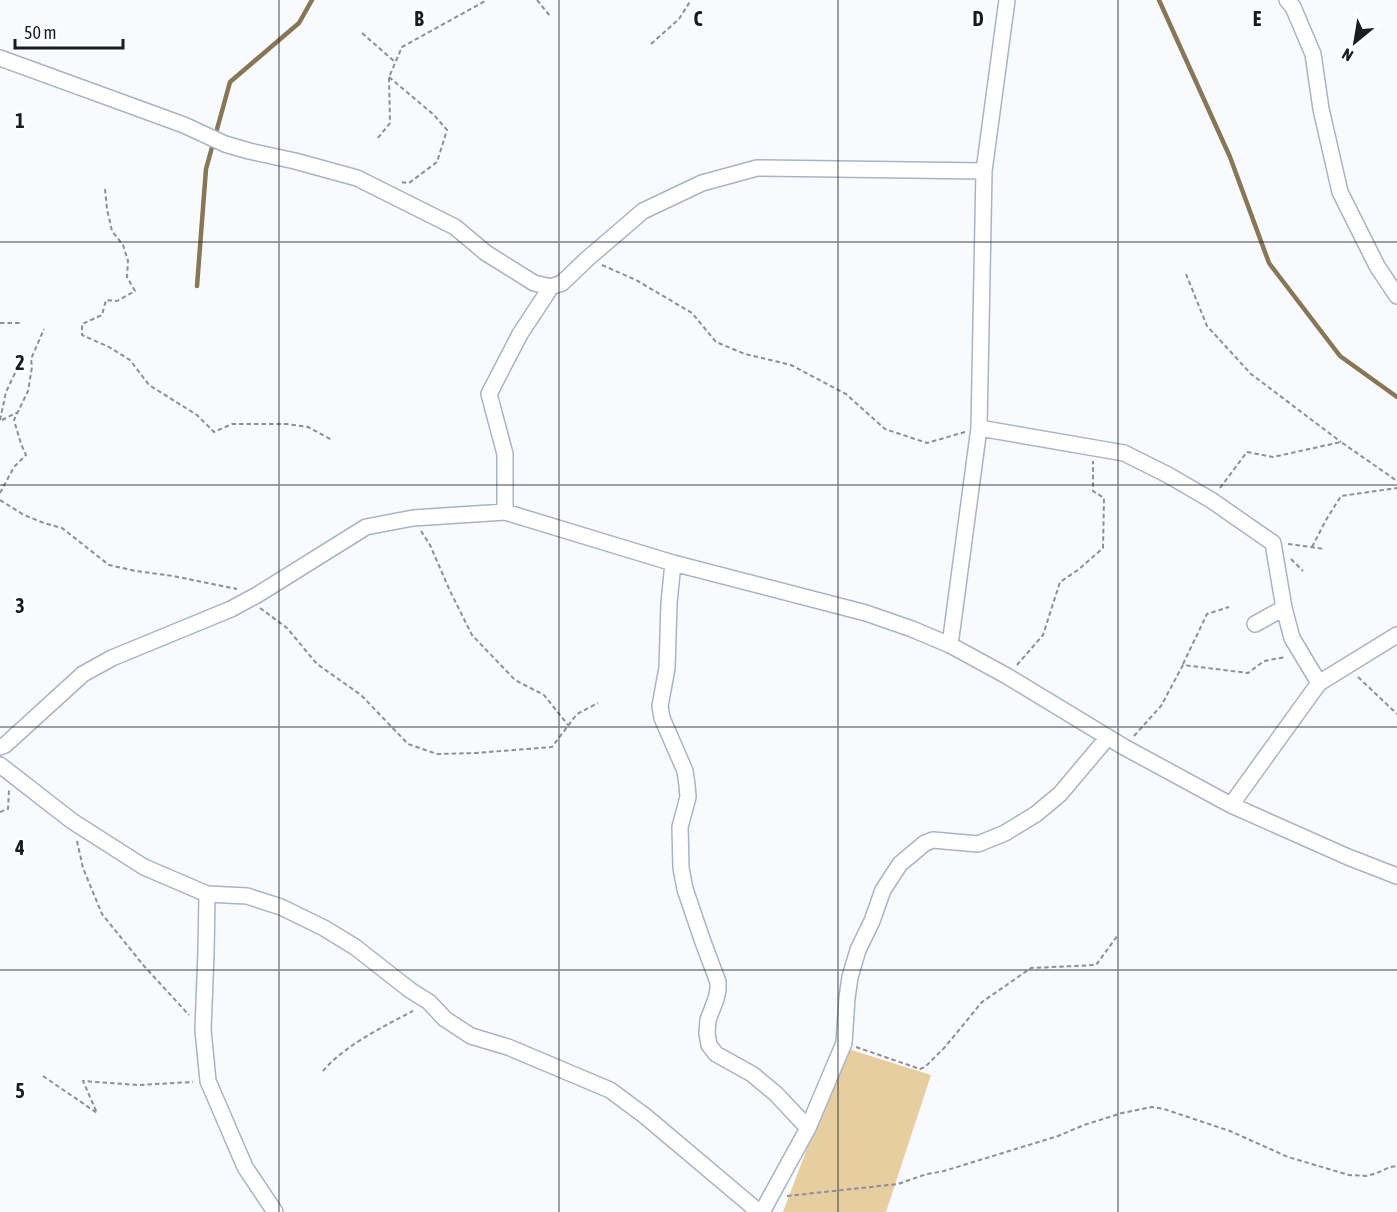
<svg xmlns="http://www.w3.org/2000/svg" width="1397" height="1212" font-family="'Asap Condensed',sans-serif">
	<style>
		.grass { fill: #e7cea1 }
		.lines { fill: none; stroke-linecap: round; stroke-linejoin: round }
		.stream { stroke: #887757; stroke-width: 4.5 }
		.street-casing { stroke: #a8b4c6; stroke-width: 18 }
		.path { stroke: #8c8f94; stroke-width: 2; stroke-dasharray: 4.5 3; stroke-linecap: butt }
		.street { stroke: #fff; stroke-width: 15 }
		.grid { fill: none; stroke: #181c23; stroke-width: 1.5; stroke-opacity: 0.55 }
		.grid-label { font-size: 20px; text-anchor: middle; font-weight: bold; fill: #181c23; stroke: #fff; stroke-width: 4.5; stroke-linejoin: round; paint-order: stroke }
	</style>
	<rect width="100%" height="100%" fill="#f8fafe"/>
	<path class="grass" d="M845,1048l86,27 -45,137h-103z"/>
	<g class="lines">
		<path class="stream" d="M1159,0l71,157 39,106 71,93 57,41
			M197,286l9,-117 24,-87 69,-59 13,-23"/>
		<defs>
			<path id="street" d="M1287,0l6,7 20,47 8,55 19,83 37,74 20,30
				M0,58l184,67 41,19 24,7 46,10 62,17 98,49 31,26 48,30 17,4 11,-4 25,-24 56,-48 59,-28 55,-15 227,3
				M979,428l145,25 44,22 43,25 62,43 11,65
				M505,512v-58l-16,-60 31,-60 31,-47
				M673,563l-4,40 -2,65 -7,38 2,12 23,53 2,14 1,12 -8,30 1,41 4,21 18,53 15,40v8l-2,9 -8,21 -1,13 2,12 7,9 36,20 24,20 32,34
				M1255,624l29,-16 8,30 27,45
				M950,645l29,-217 5,-257 23,-171
				M0,747l5,-2 78,-71 29,-16 119,-49 26,-14 109,-68 47,-9 92,-6 168,51 193,50 46,16 38,16 57,31 117,71 107,58 117,52 49,19
				M0,765l72,56 72,46 63,27 40,2 34,11 43,21 31,19 55,43 19,12 16,17 26,17 37,11 102,43 35,26 114,96
				M1231,805l88,-122 78,-48
				M207,894l-1,59 -3,77 5,51 37,86 30,45
				M762,1212l46,-84 36,-85 3,-45 3,-21 8,-27 14,-29 11,-31 17,-26 25,-21 8,-3 45,4 27,-11 31,-19 24,-20 48,-57"/>
		</defs>
		<use href="#street" class="street-casing"/>
		<path class="path" d="M537,0l13,16
			M362,33l33,29
			M651,44l28,-25 12,-19
			M389,77l45,38 13,15 -10,32 -28,21 -9,-1
			M378,138l12,-15 -1,-46 13,-30 85,-47
			M105,189l2,20 5,22 11,14 5,16 -1,16 8,14 -18,10 -11,-1 -4,15 -20,9v11l27,12 21,13 19,25 48,30 17,17 18,-8h55l21,3 24,13
			M602,265l34,15 56,33 24,29 29,12 46,11 55,29 39,35 42,14 38,-11
			M1186,274l21,52 44,48 90,68
			M0,323h20
			M0,420l6,-28 11,-23
			M2,420l16,-8
			M1220,488l27,-36 26,5 68,-15 56,39
			M0,493l14,-26 12,-12 -5,-11 -7,-24 14,-29 4,-24 -1,-8 13,-30
			M0,500l24,15 20,8 18,5 47,37 27,6 37,5 64,13
			M421,531l9,14 20,46 22,44 43,45 29,15 24,30
			M1288,544l37,5
			M1312,547l14,-27 15,-24 56,-8
			M1291,559l12,12
			M260,608l27,20 30,36 44,31 47,49 29,10 39,-1 76,-6 25,-33 21,-11
			M1183,664l24,-50 22,-7
			M1017,665l26,-30 17,-53 18,-12 25,-22 1,-50 -11,-7v-30
			M1358,677l39,37
			M1134,736l27,-30 22,-41 65,8 16,-12 22,-4
			M0,812l8,-3 1,-19
			M77,841l6,27 19,46 42,52 45,49
			M856,1047l64,22 5,-2 20,-20 37,-45 49,-34 65,-3 22,-30
			M323,1071c21,-25 61,-45 90,-60
			M43,1076l54,37 -14,-32 55,4 55,-3
			M787,1196l111,-12 29,-10 17,-3 114,-35 26,-11 38,-12 30,-6 12,2 66,22 58,26 61,18 18,1 10,-3 13,-6 7,-1"/>
		<use href="#street" class="street"/>
	</g>
	<path class="grid" d="M279,0v1212M559,0v1212M838,0v1212M1118,0v1212M0,242h1397M0,485h1397M0,727h1397M0,970h1397"/>
	<g class="grid-label">
		<text x="419" y="26">B</text>
		<text x="698" y="26">C</text>
		<text x="978" y="26">D</text>
		<text x="1257" y="26">E</text>
		<text x="20" y="128">1</text>
		<text x="20" y="370">2</text>
		<text x="20" y="613">3</text>
		<text x="20" y="855">4</text>
		<text x="20" y="1098">5</text>
	</g>
	<g transform="translate(1355 42) rotate(210)" stroke="#ffffff" stroke-width="4.5" paint-order="stroke">
	<path d="M0-4.5L10 22L0 15L-10 22Z" fill="#181c23"/>
	<text y="-9" font-size="16" font-weight="bold" text-anchor="middle" fill="#181c23">N</text>
	</g>
	<path d="M15 39v9h108v-9" fill="none" stroke="#181c23" stroke-width="3"/>
	<text x="24" y="39" font-size="18" fill="#181c23" stroke="#ffffff" stroke-width="4.5" paint-order="stroke">50 m</text>
</svg>
